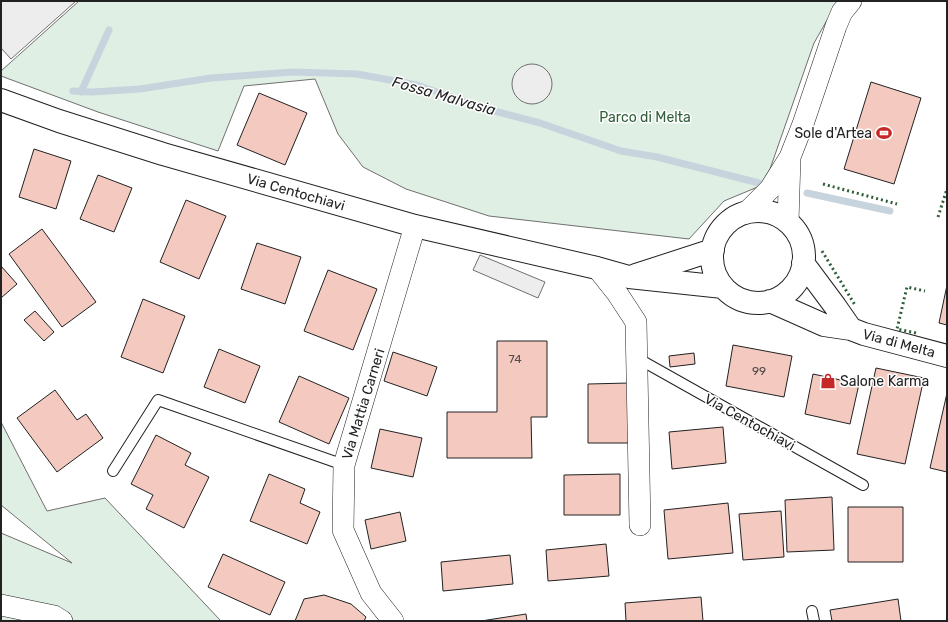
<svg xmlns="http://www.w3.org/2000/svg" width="948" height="622" font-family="Rubik,sans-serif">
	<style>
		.green { fill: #e0efe3; stroke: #6f6f6f }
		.parking { fill: #ededed; stroke: #6f6f6f }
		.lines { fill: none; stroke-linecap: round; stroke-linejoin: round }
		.stream { stroke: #c7d3dd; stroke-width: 7 }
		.building { fill: #f3c9c0; stroke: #222 }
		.lane-casing { stroke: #222; stroke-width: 12 }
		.street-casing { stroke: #222; stroke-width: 22 }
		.secondary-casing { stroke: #222; stroke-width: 24 }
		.lane { stroke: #fff; stroke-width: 10 }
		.street { stroke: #fff; stroke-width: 21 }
		.secondary { stroke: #fff; stroke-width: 22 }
		.hedge { stroke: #2f5e38; stroke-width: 3; stroke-dasharray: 2 3; stroke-linecap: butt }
		.labels { text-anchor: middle; stroke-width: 3; stroke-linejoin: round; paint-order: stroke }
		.number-label { font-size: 12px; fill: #564c4a }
		.park-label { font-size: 14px; fill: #2f5e38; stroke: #fff }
		.poi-label { font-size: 14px; fill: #222; stroke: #fff; text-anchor: end }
		.street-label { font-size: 14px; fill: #222; stroke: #fff }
		.water-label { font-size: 15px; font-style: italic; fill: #222; stroke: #fff }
	</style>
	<rect width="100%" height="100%" fill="#fff"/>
	<path class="green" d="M79,1h759l-24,42 -44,126 -10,17 -36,15 -35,38 -200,-23 -83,-27 -43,-22 -25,-33 -23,-55 -71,7 -26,65 -120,-39 -97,-36v-5z
		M1,422l46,89 58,-13 116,123h-220v-88l71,30 -71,-58z"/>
	<path class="parking" d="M1,1h75l-65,58 -10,-11z
		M512 84a20 20 0 1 1 40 0a20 20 0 1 1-40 0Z
		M480,255l65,27 -7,16 -65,-28z"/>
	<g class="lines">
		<path class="stream" d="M73,91l19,1 48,-3 71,-11 82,-6 64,2 60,11 62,22 61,16 81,28 36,6 102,26
			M81,92l28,-62
			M807,193l83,18"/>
	</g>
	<path class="building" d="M871,82l50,16 -27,86 -50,-15z
		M259,93l48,20 -22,52 -48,-20z
		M34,149l37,12 -15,48 -37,-12z
		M98,175l34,13 -18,44 -34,-13z
		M186,200l40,16 -27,63 -39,-17z
		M42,229l54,73 -34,25 -53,-73z
		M257,243l44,14 -16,47 -44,-15z
		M1,266l16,18 -16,14z
		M328,270l49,19 -24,61 -49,-19z
		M947,285v40l-8,-2z
		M143,299l42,17 -22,57 -42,-16z
		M35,311l19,21 -10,9 -20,-21z
		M497,341h50v76h-16l1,41h-85v-46h50z
		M733,345l59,11 -8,41 -58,-11z
		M219,349l41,17 -15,37 -41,-16z
		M393,352l44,15 -10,29 -43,-15z
		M694,353l1,11 -25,3 -1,-11z
		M876,368l48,10 -19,86 -48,-10z
		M813,374l46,10 -9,40 -45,-10z
		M299,376l50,22 -20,46 -50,-22z
		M629,383l1,60h-42v-59z
		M55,390l22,30 9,-6 17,24 -46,34 -40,-54z
		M947,393v79l-17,-4z
		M723,427l3,36 -54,6 -3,-37z
		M380,429l42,9 -9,39 -42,-9z
		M156,435l35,18 -6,12 24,12 -25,51 -38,-19 7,-14 -22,-11z
		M269,474l36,15 -5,14 20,9 -13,32 -57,-23z
		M620,474v41h-56v-40z
		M832,497l2,53 -47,2 -2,-52z
		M728,503l5,50 -65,6 -4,-49z
		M848,507h55v55h-55z
		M781,511l3,46 -41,3 -4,-46z
		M400,512l6,29 -35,8 -6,-29z
		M606,544l3,32 -61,5 -2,-31z
		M223,554l62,28 -15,33 -62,-28z
		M510,555l3,29 -70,7 -2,-29z
		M324,595l27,9 15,13 -2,4h-69l9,-22z
		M701,597l2,24h-77l-1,-18z
		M898,599l3,22h-69l-2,-11z
		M526,614l1,7h-46z"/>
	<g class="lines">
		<defs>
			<path id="lane" d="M637,358l226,127
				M113,471l45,-71 186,65
				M812,611l2,10"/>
			<path id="street" d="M746,213l24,-24 20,-32 13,-33 33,-98 6,-14 9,-11
				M788,222l2,-64
				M597,268l20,25 19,29 4,203
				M1,605l53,11 8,5
				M393,621l-22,-28 -28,-63 1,-65 71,-239"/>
			<path id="secondary" d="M1,100l58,21 104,33 252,72 182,42 32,9 94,10
				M712 257a46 46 0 1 1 92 0a46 46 0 1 1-92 0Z
				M803,263l32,43 16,23
				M636,275l77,-25
				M770,301l54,24 27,4 13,5 83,22"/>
		</defs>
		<use href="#lane" class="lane-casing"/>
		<use href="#street" class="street-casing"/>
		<use href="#secondary" class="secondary-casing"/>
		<use href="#lane" class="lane"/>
		<use href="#street" class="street"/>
		<use href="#secondary" class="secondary"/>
		<path class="hedge" d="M823,184l74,20
			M938,217l9,-28
			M822,251l33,54
			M916,333l-19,-4 10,-42 18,4"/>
	</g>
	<defs>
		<symbol id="stadium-bare" viewBox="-9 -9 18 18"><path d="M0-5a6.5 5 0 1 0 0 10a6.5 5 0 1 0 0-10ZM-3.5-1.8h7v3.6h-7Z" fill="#c62828" stroke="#fff" stroke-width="2.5" paint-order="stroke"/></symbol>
		<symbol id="shop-bare" viewBox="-9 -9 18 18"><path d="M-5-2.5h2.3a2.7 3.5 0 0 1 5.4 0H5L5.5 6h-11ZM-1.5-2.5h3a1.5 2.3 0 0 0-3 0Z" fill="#c62828" stroke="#fff" stroke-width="2.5" paint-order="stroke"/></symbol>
	</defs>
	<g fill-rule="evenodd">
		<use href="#stadium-bare" x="873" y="122" width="22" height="22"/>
		<use href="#shop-bare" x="817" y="370" width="22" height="22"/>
	</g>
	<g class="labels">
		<g class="number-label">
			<text x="515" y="363">74</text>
			<text x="759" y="375">99</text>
		</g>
		<g class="park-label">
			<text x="645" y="122">Parco di Melta</text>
		</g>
		<g class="poi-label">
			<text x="872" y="138">Sole d'Artea</text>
			<text x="840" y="386" text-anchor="start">Salone Karma</text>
		</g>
		<g class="street-label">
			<text transform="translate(296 192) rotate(16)" y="5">Via Centochiavi</text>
			<text transform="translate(899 343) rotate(15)" y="5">Via di Melta</text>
			<text transform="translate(363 404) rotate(-73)" y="5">Via Mattia Carneri</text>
			<text transform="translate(750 422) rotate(29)" y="5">Via Centochiavi</text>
		</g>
		<g class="water-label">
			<text transform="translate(444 96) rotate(16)" y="5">Fossa Malvasia</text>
		</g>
	</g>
	<rect width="948" height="622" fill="none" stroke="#222222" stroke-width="4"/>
</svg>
